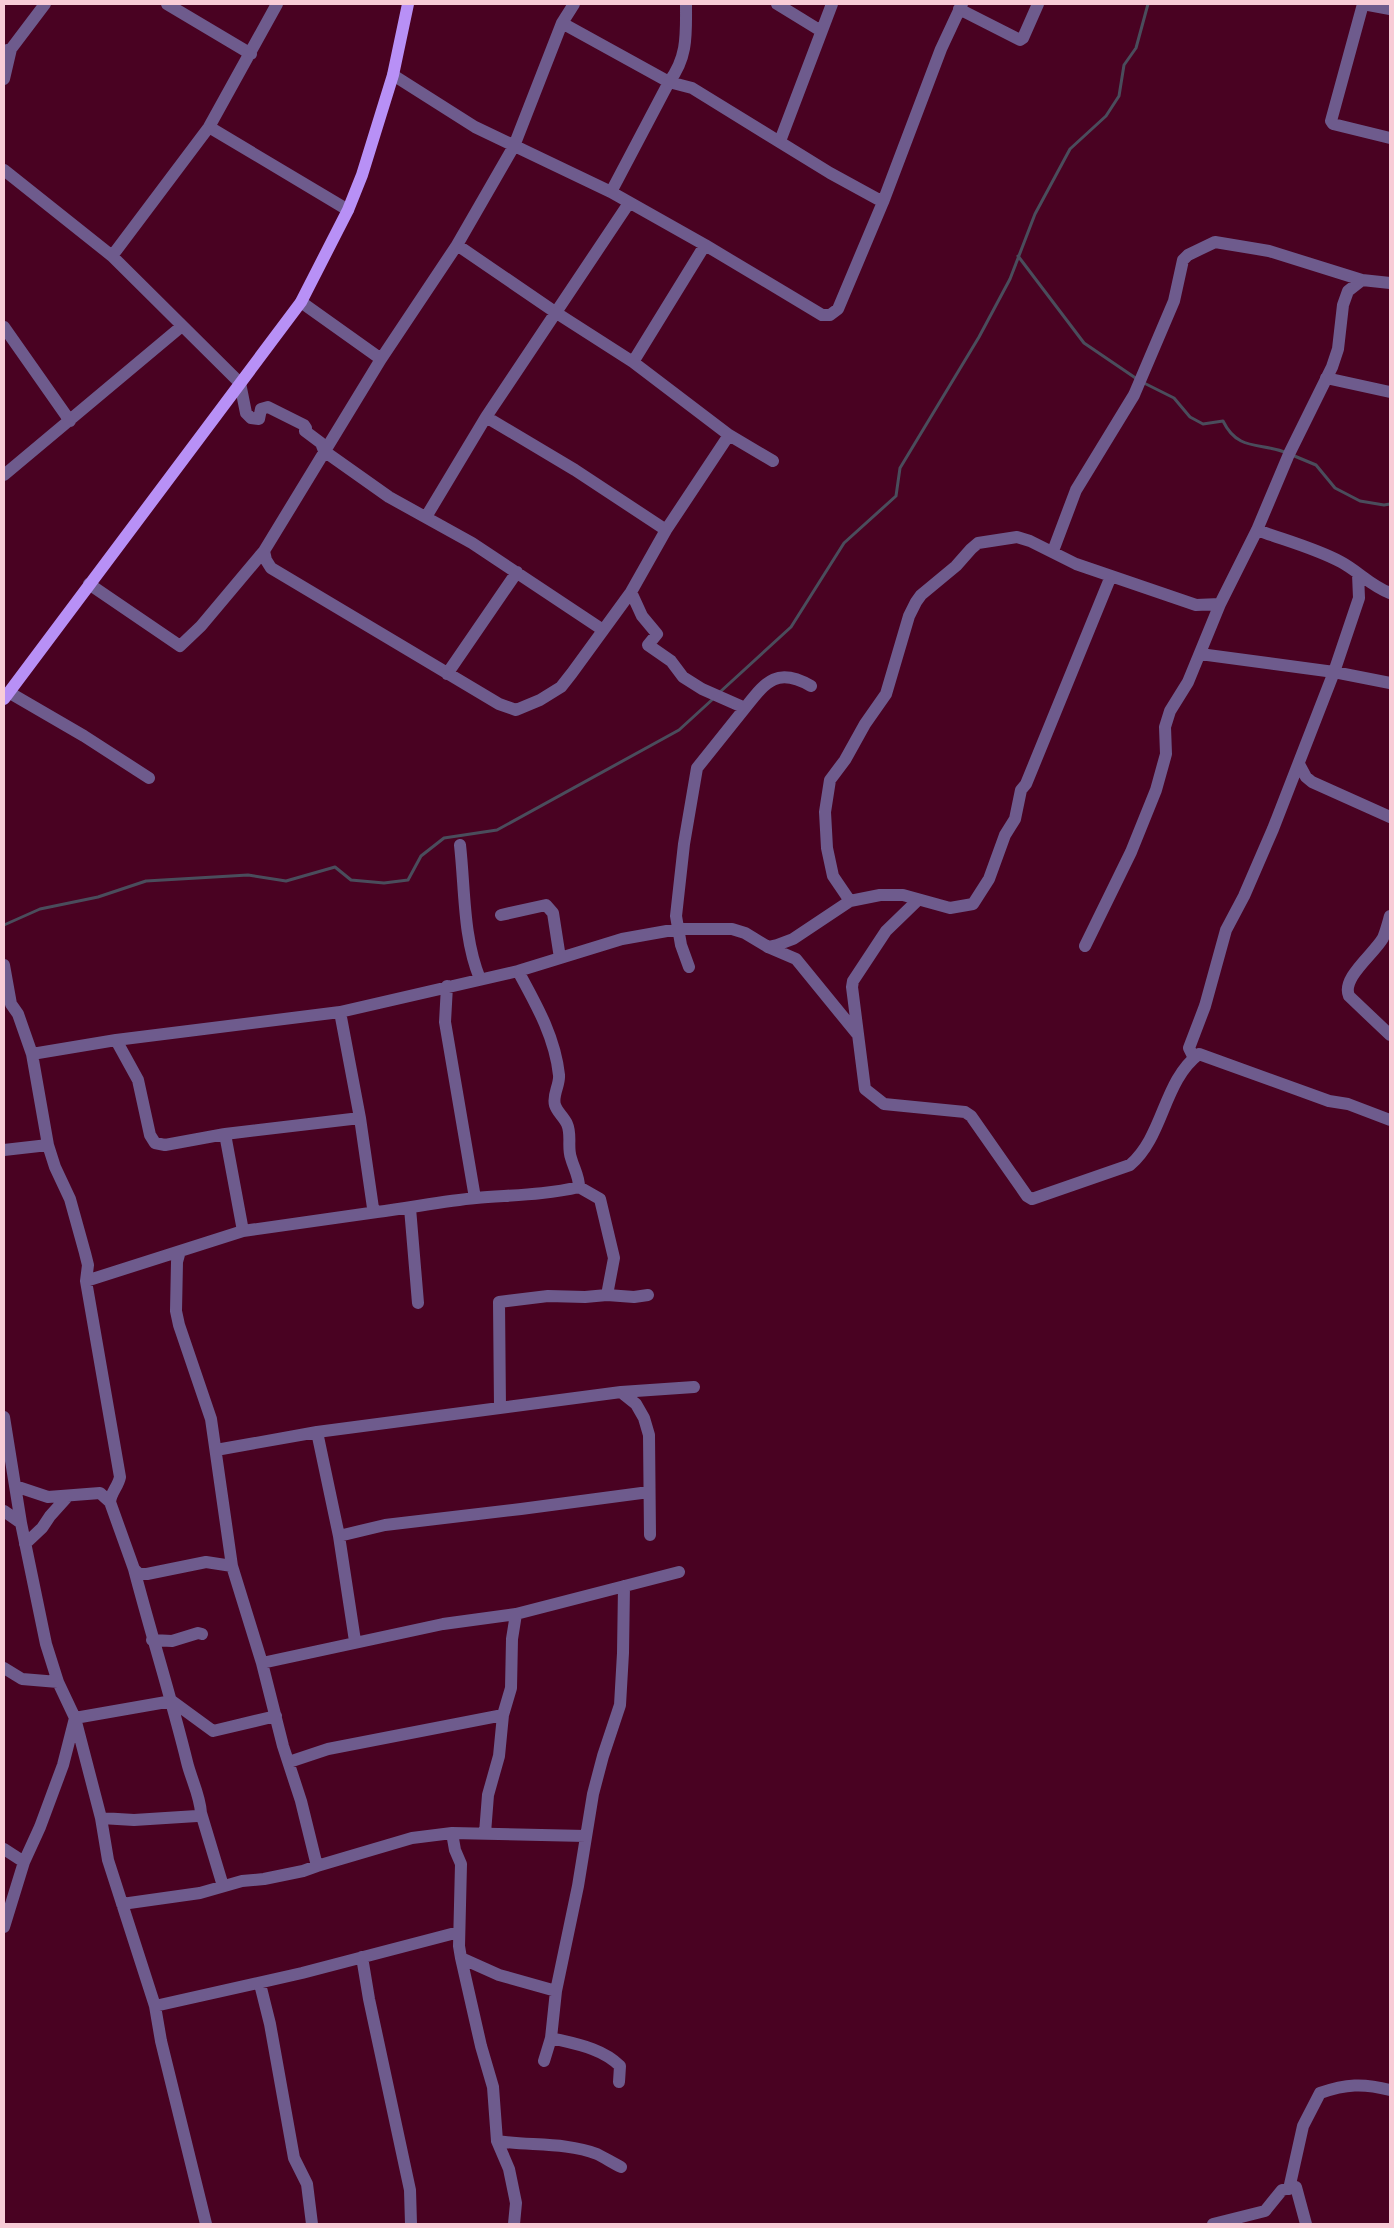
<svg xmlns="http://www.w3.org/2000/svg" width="1394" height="2228" font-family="'Source Sans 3',sans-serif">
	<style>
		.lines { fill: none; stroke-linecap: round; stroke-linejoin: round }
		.stream { stroke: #4a4d5c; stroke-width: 3 }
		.minor { stroke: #6e5b8d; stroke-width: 12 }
		.major { stroke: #b890f6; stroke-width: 12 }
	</style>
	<rect width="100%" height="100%" fill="#490222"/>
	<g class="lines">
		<path class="stream" d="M1018,256l66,87 53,36
			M1142,382l32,16 16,19 13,7 20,-3c15,31 38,21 64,32
			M1292,455l24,10 19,23 25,13 24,4 6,-1
			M720,692l71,-65 53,-84 52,-47 4,-28 79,-131 31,-58 25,-65 35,-65 36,-33 13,-20 5,-31 12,-17 12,-44
			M4,925l36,-16 58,-12 48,-16 102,-6 38,6 49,-14 16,13 33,3 24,-3 13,-24 23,-18 53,-8 182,-100 35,-32"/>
		<path class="minor" d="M167,4l84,50
			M777,4l44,27
			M1363,4l-32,117 2,3 57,14
			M1363,4l27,5
			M959,9l61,31 3,-2 15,-34
			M562,23l107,59 23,6 138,85 53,29
			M4,51l7,-2 34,-45
			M393,75l82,52 136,65 94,53 117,70h8l8,-6 45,-107 58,-153 21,-45
			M4,79l7,-30
			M209,127l139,83
			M780,141l52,-137
			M4,170l108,86 128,127 6,30 5,5 8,1 2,-10 7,-2 36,18 2,3 -1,3 16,12 3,8 65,46 83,46 131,87
			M611,192l58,-110c19,-25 17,-48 17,-78
			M457,245l98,67 78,50 96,73 44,26
			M112,256l97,-129 68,-123
			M301,302l80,57
			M4,327l66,94
			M633,362l72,-117
			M1326,378l64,14
			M486,417l89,53 91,60
			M4,475l178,-149
			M426,517l60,-100 143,-214
			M1257,530c27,10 58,18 84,32 17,9 30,24 49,31
			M264,551l2,9 5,8 228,136 17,6 24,-10 21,-13 11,-14 59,-81 35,-62 63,-95
			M1053,551l23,-61 58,-95 40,-94 9,-41 5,-5 27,-13 54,9 93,29
			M1111,576l-85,208 -5,6 -6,29 -10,16 -16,44 -16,25 -23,4 -47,-13h-23l-30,6 -17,-25 -6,-28 -2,-36 5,-32 15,-20 20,-36 21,-30 23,-78 7,-14 5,-7 35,-29 15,-17 7,-6 39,-6 13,4 46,23 120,41 24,-1
			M89,584l91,62 21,-20 63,-75 117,-192 76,-114 57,-99 48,-123 12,-19
			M631,592l11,24 15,18 -9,11 23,16 12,16 19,12 43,19c20,-25 31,-42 66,-22
			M1200,654l134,18 56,11
			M447,674l70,-102
			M10,693l74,43 65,42
			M1299,764l7,13 6,5 78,35
			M460,845c5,44 3,93 20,134
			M918,900l-32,31 -33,50 -1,6 13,102 19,15 81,8 6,4 56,80 5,3 98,-34c34,-29 33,-84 69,-111l130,47 19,3 42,16
			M501,915l45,-10 7,8 7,45
			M1390,916c-2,7 -4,15 -7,22 -9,16 -42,40 -34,58l41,39
			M1085,946l46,-94 25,-62 10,-36 -1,-27 5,-16 18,-29 32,-78 37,-74 32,-76 43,-87 6,-18 5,-44 5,-14 14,-11 28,3
			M768,947l28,12 62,76
			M4,965l7,39 7,10 14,40 16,91 7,22 15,32 15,54 3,12 -2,16 34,196c-2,10 -9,15 -10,25l24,67 5,5h8l59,-12 26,4
			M689,967l-8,-22 -5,-29 8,-72 13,-76 48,-60
			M518,971c18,33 37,66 41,104 1,10 -7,20 -4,30 2,7 9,12 12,19 5,11 0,23 4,34 3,11 8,18 8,29
			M447,986l-2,36 30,176
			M340,1012l20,106 13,90 4,4c33,-4 66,-11 99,-14 35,-3 69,-3 103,-11l21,12 14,59 -7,37
			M116,1040l22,40 12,55 5,8 10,2 60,-11 135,-16
			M32,1054l84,-14 224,-28 178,-41 104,-32 56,-10h54l13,4 23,14 9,-2 16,-6 57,-38
			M1194,1058l-5,-10 16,-42 21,-76 18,-34 29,-67 61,-157 25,-74 -1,-24
			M225,1134l18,97
			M4,1150l44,-5
			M410,1208l8,95
			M86,1281l157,-50 134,-19
			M621,1392l73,-5
			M500,1408l-1,-106 49,-6 37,1 22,-2 27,2 14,-2
			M4,1417l17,106 25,121 12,38 17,36 -12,47 -23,62 -16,35 -20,65
			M317,1432l22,104 16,105
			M216,1450l101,-18 304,-40 15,12 8,14 5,17 1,100
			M15,1486l33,11 52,-4 10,9
			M4,1511l17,12
			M339,1536l46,-11 136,-16 128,-17
			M25,1544l17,-16 8,-12 18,-20
			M134,1569c17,65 37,128 53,193 4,17 13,33 14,51l-4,3 -63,4 -33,-2 -26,-100 97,-17 41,30 63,-15
			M152,1640l20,1 26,-8 4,1
			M262,1663l181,-39 73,-10 163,-42
			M4,1668l18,11 36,3
			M289,1762l39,-13 175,-34
			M201,1813l22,73
			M101,1818l7,42 47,146 6,35 45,183
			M452,1833l134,3
			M485,1833l3,-38 11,-39 4,-41 8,-27 1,-49 4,-25
			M4,1849l20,13
			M317,1866l95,-28 40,-5 3,17 6,14 -2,82 2,12 20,88 12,41 4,54 12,28 7,34 -2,21
			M122,1904l78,-11 42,-12 22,-2 39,-8 14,-5 -16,-65 -18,-55 -21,-83 -30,-97 -21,-147 -32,-94 -3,-14 1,-49 3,-11
			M362,1957l7,42 41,191 1,34
			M461,1958l38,17 57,16
			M260,1984l10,40 24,134 13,26 5,40
			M155,2006l147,-33 157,-41
			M551,2038c25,6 51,10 69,28l-1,16
			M544,2061l7,-23 5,-47 22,-105 15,-92 10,-38 17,-51 3,-52 1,-67
			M497,2141c32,5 69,1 100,13 8,4 16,9 24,13
			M1289,2189l14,-63 17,-33c26,-9 43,-10 70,-3
			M1213,2224l52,-13 17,-21 14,-3 10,37"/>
		<path class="major" d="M4,699l297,-397 47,-92 14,-35 31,-100 15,-71"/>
	</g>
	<rect width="1394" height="2228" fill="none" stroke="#f8ccd7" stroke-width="10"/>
</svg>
